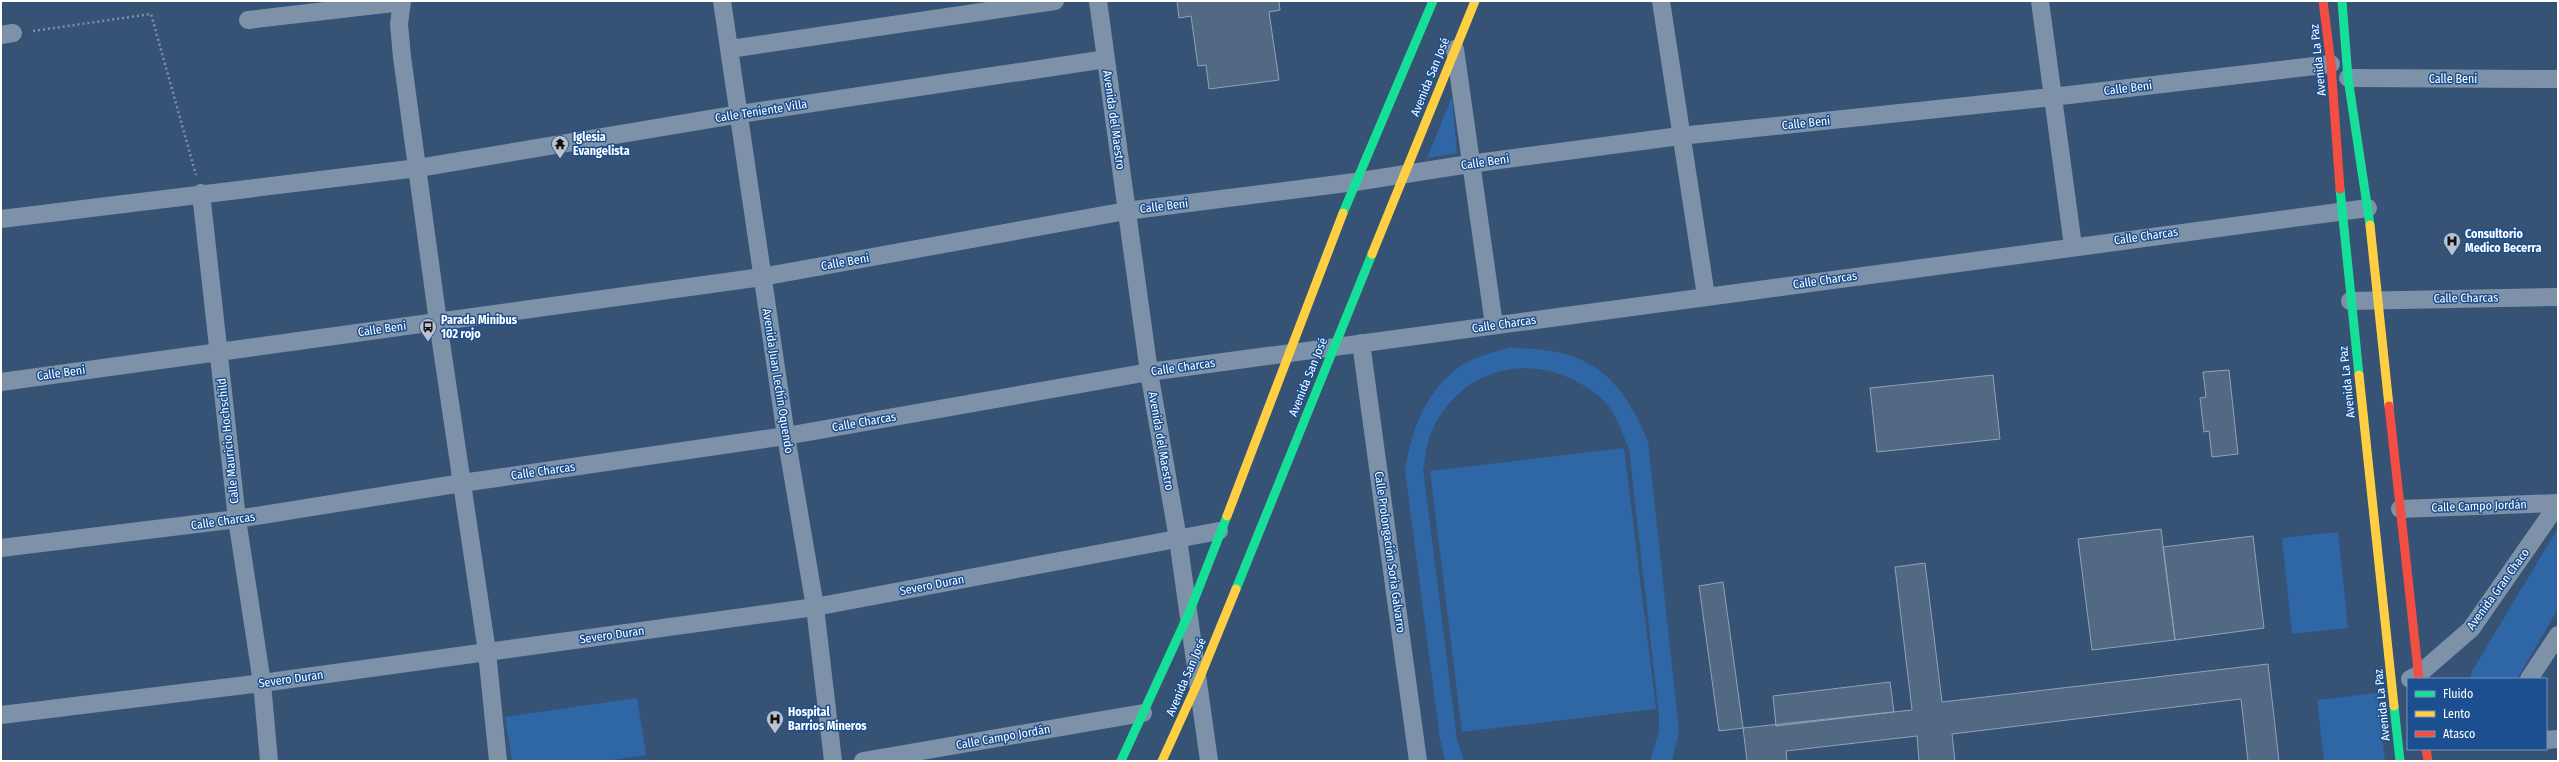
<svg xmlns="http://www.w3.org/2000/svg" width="2559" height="762" font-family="'Fira Sans Condensed',sans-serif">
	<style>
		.green { fill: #2f66a5 }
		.building { fill: #526984; stroke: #92a2b6 }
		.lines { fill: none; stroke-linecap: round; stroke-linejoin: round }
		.path { stroke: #7d92a8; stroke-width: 2.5; stroke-dasharray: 2 3; stroke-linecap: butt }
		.street { stroke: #7d92a8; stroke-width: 18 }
		.fast { stroke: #16e098; stroke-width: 9 }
		.slow { stroke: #ffcf43; stroke-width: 9 }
		.jam { stroke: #f24e42; stroke-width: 9 }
		.labels { text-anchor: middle; stroke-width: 3; stroke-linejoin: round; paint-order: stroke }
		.street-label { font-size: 12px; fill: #fff; stroke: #1b4f8f }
		.poi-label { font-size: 12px; font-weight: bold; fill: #fff; stroke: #1b4f8f; text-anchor: start }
	</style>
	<rect width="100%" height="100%" fill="#365274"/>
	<path class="green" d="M1452,97l5,56 -30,5z
		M1508,348c77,0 110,22 140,93l31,291 -7,29h-22l9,-30v-16l-30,-266c-7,-16 -13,-38 -27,-50 -58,-51 -140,-38 -171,34 -5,11 -5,25 -8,36l34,271 7,21h-19l-5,-22 -35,-268c6,-40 20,-79 54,-104 14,-10 33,-14 49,-19z
		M1624,448l32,261 -194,23 -32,-261z
		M2558,528v81l-41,70h-47l2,-8z
		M2338,532l10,96 -56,6 -10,-96z
		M2377,693l8,68h-61l-7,-61z
		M637,698l9,57 -40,6h-94l-7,-44z"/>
	<path class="building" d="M1177,1h102l1,9 -11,2 10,68 -70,9 -3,-24 -8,1 -7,-50 -12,2z
		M2229,370l9,84 -26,3 -3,-26 -5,1 -4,-34 6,-1 -3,-25z
		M1993,375l7,64 -123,13 -7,-64z
		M2161,529l14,111 -83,10 -14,-111z
		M2253,536l11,92 -89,12 -12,-93z
		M1925,563l17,139 326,-38 11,97h-31l-7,-62 -289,35 3,27h-36l-2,-25 -131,15 1,10h-40l-4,-33 169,-18 -17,-143z
		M1723,582l20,146 -24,3 -20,-145z
		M1890,682l4,30 -118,14 -3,-30z"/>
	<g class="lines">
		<path class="path" d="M33,31l118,-17 45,161"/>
		<path class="street" d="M402,1l-3,23 3,33 36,265 49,330 11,109
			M722,1l64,435 29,171 18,154
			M1098,1l51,371 29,167 31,222
			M1661,1l45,295
			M2040,1l33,245
			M248,20l154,-18
			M1,35l12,-2
			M730,49l325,-48
			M1455,49l39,276
			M2348,78l210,1
			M201,193l36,326 25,164 7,78
			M1,219l417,-51 322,-54 366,-55
			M2350,301l208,-4
			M1361,343l57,418
			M1,382l761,-105 364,-66 229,-29 114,-18 211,-28 372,-39 279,-33
			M2400,509l158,-6
			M1,548l236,-29 225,-36 324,-47 363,-64 1219,-164
			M2410,679l8,-4 53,-46 87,-125
			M2529,679l29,-44
			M1,715l261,-32 553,-76 404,-76
			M2546,740l12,-1
			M863,761l280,-48"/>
		<path class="fast" d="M2342,1l6,77 22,147
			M2340,189l19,186
			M1343,213l90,-212
			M1236,589l136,-335
			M2394,706l6,55
			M1121,761l68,-148 38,-97"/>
		<path class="slow" d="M2370,225l19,181
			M1372,254l103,-253
			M2359,375l35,331
			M1227,516l116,-303
			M1162,761l36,-79 38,-93"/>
		<path class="jam" d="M2323,1l8,63 9,125
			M2389,406l30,273
			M2426,749l2,12"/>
	</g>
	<defs>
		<symbol id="temple-pin" viewBox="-11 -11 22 30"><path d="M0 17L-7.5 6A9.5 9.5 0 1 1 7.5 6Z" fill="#b9c2ce" stroke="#1b4f8f"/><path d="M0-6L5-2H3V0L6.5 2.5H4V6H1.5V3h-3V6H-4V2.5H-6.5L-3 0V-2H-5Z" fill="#111"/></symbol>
		<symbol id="hospital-pin" viewBox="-11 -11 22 30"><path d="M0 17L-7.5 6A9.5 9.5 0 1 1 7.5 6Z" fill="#b9c2ce" stroke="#1b4f8f"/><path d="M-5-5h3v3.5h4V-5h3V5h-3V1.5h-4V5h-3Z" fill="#111"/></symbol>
		<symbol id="bus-pin" viewBox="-11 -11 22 30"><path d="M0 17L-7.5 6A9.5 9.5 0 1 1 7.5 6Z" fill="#b9c2ce" stroke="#1b4f8f"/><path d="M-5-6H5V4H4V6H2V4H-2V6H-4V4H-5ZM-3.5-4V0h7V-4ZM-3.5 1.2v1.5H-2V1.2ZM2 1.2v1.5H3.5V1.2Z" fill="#111"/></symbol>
	</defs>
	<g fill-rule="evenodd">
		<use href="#temple-pin" x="550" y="134" width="20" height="27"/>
		<use href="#hospital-pin" x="2442" y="231" width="20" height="27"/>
		<use href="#bus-pin" x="418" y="317" width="20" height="27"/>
		<use href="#hospital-pin" x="765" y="709" width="20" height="27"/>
	</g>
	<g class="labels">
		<g class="street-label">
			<text transform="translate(2318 60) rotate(-96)" y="4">Avenida La Paz</text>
			<text transform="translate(1430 77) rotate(-68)" y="4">Avenida San José</text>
			<text x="2453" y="83">Calle Beni</text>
			<text transform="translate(2128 88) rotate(-7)" y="4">Calle Beni</text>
			<text transform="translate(761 111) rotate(-9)" y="4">Calle Teniente Villa</text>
			<text transform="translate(1114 120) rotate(82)" y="4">Avenida del Maestro</text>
			<text transform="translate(1806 123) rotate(-6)" y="4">Calle Beni</text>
			<text transform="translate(1485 162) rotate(-8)" y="4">Calle Beni</text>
			<text transform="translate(1164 206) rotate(-7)" y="4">Calle Beni</text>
			<text transform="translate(2146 236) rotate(-8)" y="4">Calle Charcas</text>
			<text transform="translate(845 262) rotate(-10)" y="4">Calle Beni</text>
			<text transform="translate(1825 280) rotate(-8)" y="4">Calle Charcas</text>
			<text transform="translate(2466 298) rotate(-1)" y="4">Calle Charcas</text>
			<text transform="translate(1504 324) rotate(-8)" y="4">Calle Charcas</text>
			<text transform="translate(382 329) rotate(-8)" y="4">Calle Beni</text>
			<text transform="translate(1183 367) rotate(-8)" y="4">Calle Charcas</text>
			<text transform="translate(61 373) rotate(-8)" y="4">Calle Beni</text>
			<text transform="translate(1308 377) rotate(-68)" y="4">Avenida San José</text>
			<text transform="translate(778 381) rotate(81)" y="4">Avenida Juan Lechín Oquendo</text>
			<text transform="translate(2347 382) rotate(-96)" y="4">Avenida La Paz</text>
			<text transform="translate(864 422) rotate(-10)" y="4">Calle Charcas</text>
			<text transform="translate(228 441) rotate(-96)" y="4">Calle Mauricio Hochschild</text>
			<text transform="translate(1161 441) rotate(80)" y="4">Avenida del Maestro</text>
			<text transform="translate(543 471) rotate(-8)" y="4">Calle Charcas</text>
			<text transform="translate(2479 506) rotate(-2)" y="4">Calle Campo Jordán</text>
			<text transform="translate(223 521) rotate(-8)" y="4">Calle Charcas</text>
			<text transform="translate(1390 552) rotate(82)" y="4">Calle Prolongación Soria Galvarro</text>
			<text transform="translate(932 585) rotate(-11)" y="4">Severo Duran</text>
			<text transform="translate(2498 589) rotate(-54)" y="4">Avenida Gran Chaco</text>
			<text transform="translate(612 635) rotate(-8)" y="4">Severo Duran</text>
			<text transform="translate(1186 677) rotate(-67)" y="4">Avenida San José</text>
			<text transform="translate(291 679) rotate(-8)" y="4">Severo Duran</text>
			<text transform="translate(2382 705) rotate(-96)" y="4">Avenida La Paz</text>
			<text transform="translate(1003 737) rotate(-10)" y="4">Calle Campo Jordán</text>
		</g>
		<g class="poi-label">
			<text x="573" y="141">Iglesia<tspan x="573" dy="14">Evangelista</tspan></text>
			<text x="2465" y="238">Consultorio<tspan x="2465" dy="14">Medico Becerra</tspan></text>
			<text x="441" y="324">Parada Minibus<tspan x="441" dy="14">102 rojo</tspan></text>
			<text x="788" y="716">Hospital<tspan x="788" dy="14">Barrios Mineros</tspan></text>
		</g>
	</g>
	<rect width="2559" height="762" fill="none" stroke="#ffffff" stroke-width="4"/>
	<rect x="2407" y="678" width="140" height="72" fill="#1b4f8f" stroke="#7695bc"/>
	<rect x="2415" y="691" width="20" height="6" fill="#16e098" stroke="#7695bc"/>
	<text x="2443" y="698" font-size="12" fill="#ffffff">Fluido</text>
	<rect x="2415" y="711" width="20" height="6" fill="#ffcf43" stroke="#7695bc"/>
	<text x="2443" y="718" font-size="12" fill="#ffffff">Lento</text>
	<rect x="2415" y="731" width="20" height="6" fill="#f24e42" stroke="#7695bc"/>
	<text x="2443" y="738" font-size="12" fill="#ffffff">Atasco</text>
</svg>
